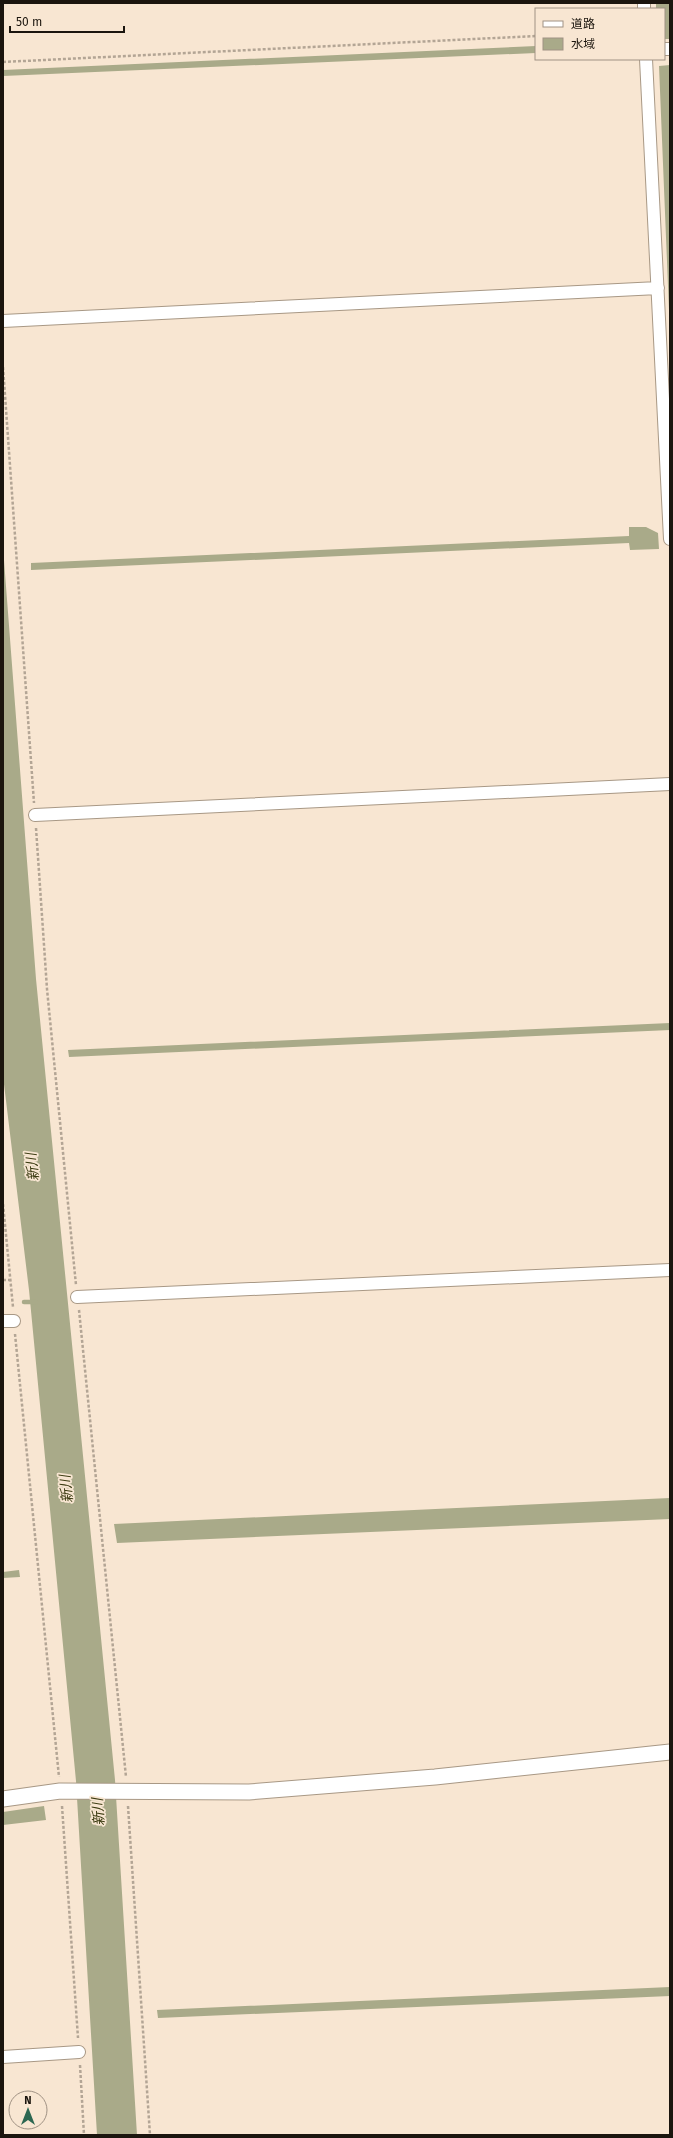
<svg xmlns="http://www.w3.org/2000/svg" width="673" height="2138" font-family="'Fira Sans','Noto Sans JP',sans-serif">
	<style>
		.water { fill: #a9aa89 }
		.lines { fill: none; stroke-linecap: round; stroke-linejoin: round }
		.stream { stroke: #a9aa89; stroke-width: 4.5 }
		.minor-casing { stroke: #a89885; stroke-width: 14 }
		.tertiary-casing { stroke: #a89885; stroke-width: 17 }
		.path { stroke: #b3a595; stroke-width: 2.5; stroke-dasharray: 3 2; stroke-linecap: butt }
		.minor { stroke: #fff; stroke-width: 12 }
		.tertiary { stroke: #fff; stroke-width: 15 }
		.labels { text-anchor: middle; stroke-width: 3.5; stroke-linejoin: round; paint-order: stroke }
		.water-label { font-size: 14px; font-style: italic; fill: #3a3a10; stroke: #f8e6d2 }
	</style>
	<rect width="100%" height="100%" fill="#f8e6d2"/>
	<path class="water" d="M656,3h14v36h-6v-30h-8z
		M536,46v7l-533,23v-6z
		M670,65v270l-11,-269z
		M629,527h17l12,6 1,16 -29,1 -1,-7 -598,27v-7l598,-27z
		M3,547l33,432 79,801 22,355h-40l-21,-354 -47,-491 -26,-214z
		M670,1023v7l-601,27 -1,-7z
		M670,1498v21l-553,24 -3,-19z
		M19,1570l1,7 -17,1v-6z
		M44,1806l2,14 -43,5v-13z
		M670,1987v9l-512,22 -1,-8z"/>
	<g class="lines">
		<path class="stream" d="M24,1302h12"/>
		<defs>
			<path id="minor" d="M644,3v6
				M664,49h6
				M646,59l24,480
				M3,321l655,-33
				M35,815l635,-31
				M77,1297l593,-27
				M3,1321h11
				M3,2057l76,-5"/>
			<path id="tertiary" d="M3,1799l57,-8 189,1 186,-15 235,-25"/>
		</defs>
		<use href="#minor" class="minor-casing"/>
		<use href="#tertiary" class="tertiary-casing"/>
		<path class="path" d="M3,62l533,-26
			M3,367l31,436
			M36,828l11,161 29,296
			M3,1204l10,103
			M3,1280h7
			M79,1310l47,467
			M15,1334l44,443
			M62,1806l16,232
			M128,1806l22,329
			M80,2065l4,70"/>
		<use href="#minor" class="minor"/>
		<use href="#tertiary" class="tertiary"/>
	</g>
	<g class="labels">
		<g class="water-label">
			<text transform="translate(32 1167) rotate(-96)" y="5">新川</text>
			<text transform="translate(66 1489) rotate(-96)" y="5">新川</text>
			<text transform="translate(98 1812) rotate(-94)" y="5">新川</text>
		</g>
	</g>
	<rect width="673" height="2138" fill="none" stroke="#1b150e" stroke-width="8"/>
	<rect x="535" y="8" width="130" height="52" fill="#f8e6d2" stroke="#a09284"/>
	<rect x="543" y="21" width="20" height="6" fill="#ffffff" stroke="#a09284"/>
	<text x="571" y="28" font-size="12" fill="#1b150e">道路</text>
	<rect x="543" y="38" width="20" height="12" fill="#a9aa89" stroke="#a09284"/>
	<text x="571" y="48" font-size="12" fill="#1b150e">水域</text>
	<g transform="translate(28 2110)"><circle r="19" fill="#f8e6d2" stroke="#a09284"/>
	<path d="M0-3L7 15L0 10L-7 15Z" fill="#2c6751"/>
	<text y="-6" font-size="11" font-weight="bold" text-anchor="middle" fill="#1b150e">N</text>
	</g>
	<path d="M10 26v6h114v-6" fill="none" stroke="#1b150e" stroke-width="2"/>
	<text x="16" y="26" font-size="12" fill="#1b150e" stroke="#f8e6d2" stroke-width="3" paint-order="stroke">50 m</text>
</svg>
